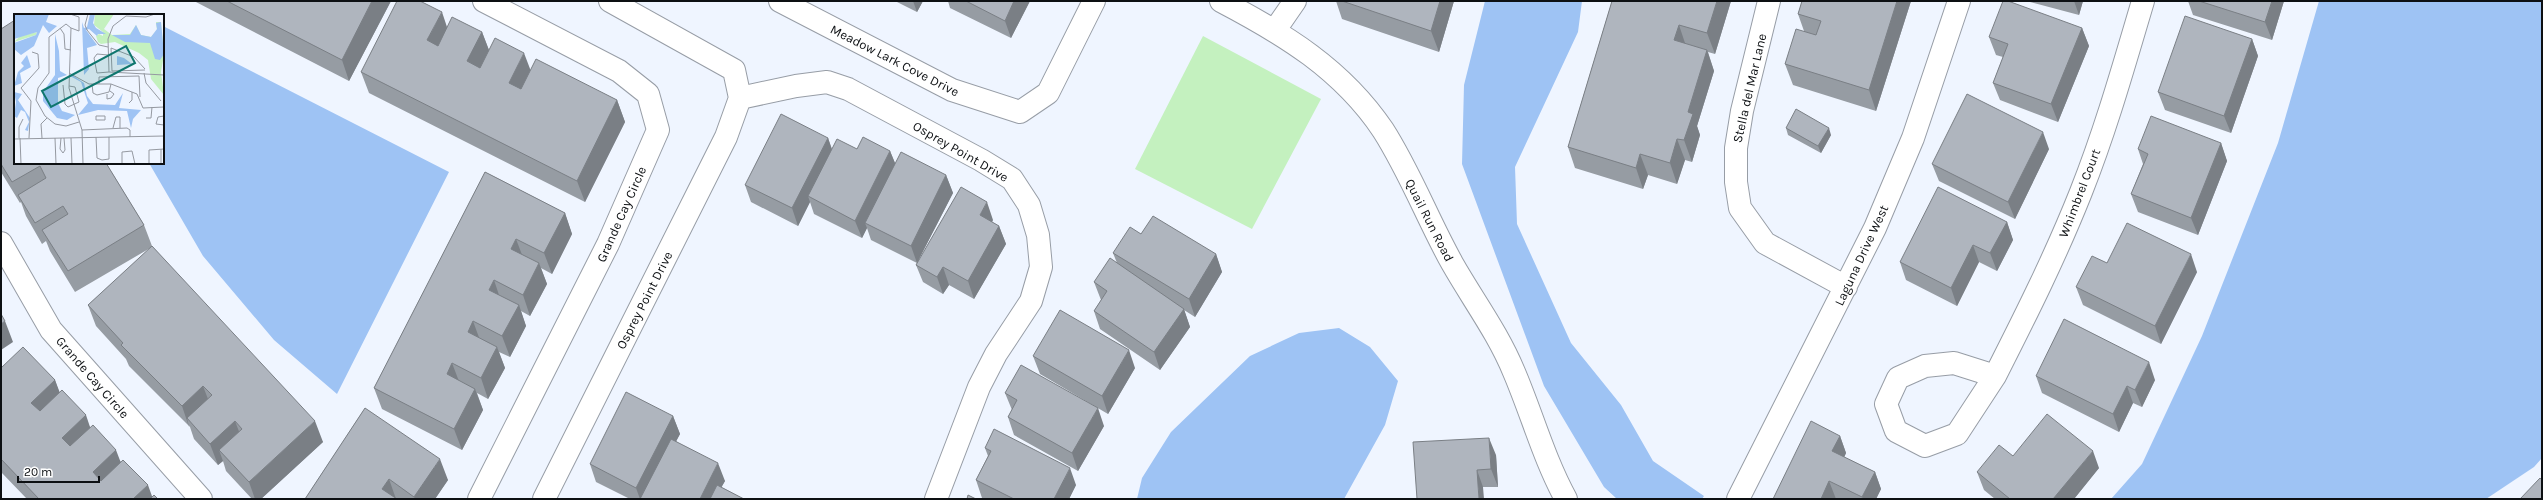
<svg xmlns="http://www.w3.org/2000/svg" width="2543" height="500" font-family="Karla,sans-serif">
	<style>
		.green { fill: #c4f1bf }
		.water { fill: #9ec3f4 }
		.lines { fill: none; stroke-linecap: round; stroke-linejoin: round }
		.minor-casing { stroke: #979da6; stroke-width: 24 }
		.minor { stroke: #fff; stroke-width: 22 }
		.wall { fill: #969ca3 }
		.shaded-wall { fill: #7a7f85 }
		.building { fill: #afb5be; stroke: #7a7f85 }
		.labels { text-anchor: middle; stroke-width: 3; stroke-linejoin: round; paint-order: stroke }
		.street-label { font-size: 13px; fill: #0d1013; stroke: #fff }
		.inset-road { fill: none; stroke: #9599a1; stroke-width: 1 }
		.view { fill: #0f766e; fill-opacity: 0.15; stroke: #0f766e; stroke-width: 2 }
		.inset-edge { fill: none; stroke: #0d1013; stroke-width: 2 }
	</style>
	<rect width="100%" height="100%" fill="#eff5ff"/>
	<path class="green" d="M1203,36l118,63 -69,130 -117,-60z"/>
	<path class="water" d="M1485,1h97l-4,31 -63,135 2,57 54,119 50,62 32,56 51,35 -2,3h-85l-13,-12 -60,-101 -82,-222 2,-79z
		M2319,1h223v457l-8,9 -48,32h-375l31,-35 60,-128 76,-193z
		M163,26l286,146 -112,222 -63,-54 -71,-84 -54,-93h14z
		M1339,328l31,19 28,34 -13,44 -41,74h-207l5,-21 29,-46 79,-76 49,-23z"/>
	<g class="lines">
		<defs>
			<path id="minor" d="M780,1l172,89 68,22 28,-19 46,-92
				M1221,1c63,33 121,68 162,129 27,42 45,90 69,133 21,37 46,70 62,109 18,42 30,87 52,127
				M1769,1l-27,110 -6,37v34l4,26 25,35 81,44
				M1275,30l20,-29
				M740,98l56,-12 31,-4 21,7 133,71 31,19 17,26 9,30 3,32 -10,34 -35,53 -17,33 -43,112
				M1,243l50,87 150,169
				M1954,363l41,13 -38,58 -32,12 -29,-15 -10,-27 12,-26 27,-12z
				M1995,376c31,-61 61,-121 86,-184 25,-63 43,-127 62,-191
				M479,499l129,-255 50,-114 -10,-36 -29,-23 -135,-70
				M544,499l182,-362 14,-39 -6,-28 -124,-69
				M1738,499l137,-271 38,-90 46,-137"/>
		</defs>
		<use href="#minor" class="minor-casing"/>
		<use href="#minor" class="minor"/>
	</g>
	<path class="wall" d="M194,1h197l-42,80z
		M895,1h28l-6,11z
		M948,1h82l-19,37 -61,-30z
		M1336,1h118l-15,51 -97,-33z
		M1612,1h119l-16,53 -7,-2 6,19 -17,55 3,9 -8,27 -7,-2 -8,24 -29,-9 -5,14 -68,-21 -7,-21z
		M1802,1h109l-35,110 -83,-26 -8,-21 19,-33 -6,-17z
		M2026,1h57l-4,14z
		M2188,1h96l-12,39 -79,-25z
		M447,27l35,5 7,18 41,20 87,30 8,22 -40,80 -216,-109 -8,-21z
		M2082,28l7,18 -31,76 -58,-22 -7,-17 10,-26 -7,-2 -7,-18z
		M1,29l105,134 38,62 8,21 171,196 -62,57h-9l-26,-28 -3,-10 -5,4 -24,-26 -4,-12 -61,-61 -3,-7 -30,-33 -8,-21 64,-58 -77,45 -25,-41 -4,-10 -4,3 -16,-28 -5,-14 -1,1 -19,-31z
		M2252,39l6,17 -27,77 -66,-23 -7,-18z
		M1786,128l45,7 -10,18 -33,-18z
		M828,138l4,11h25l33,2 5,12 51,12 7,18 -34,66 74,-39 -1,2 7,4 7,18 -32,55 -25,-14 -6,9 -20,-12 -7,-17 1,-2 -46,-23 -4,-12 -5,10 -48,-24 -4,-12 -12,24 -47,-24 -6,-17z
		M2221,143l6,18 -29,74 -60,-23 -7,-18 12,-30 -5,-15z
		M2049,149l-34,70 -76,-38 -7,-17z
		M485,172l80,41 7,21 -20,40 -11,-6 6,16 -17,32 -9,-5 5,15 -16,31 -11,-5 6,16 -17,31 -11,-6 6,17 -21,40 -80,-41 -8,-21z
		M2007,222l6,18 -16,31 -18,-9 -22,44 -51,-26 -6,-18z
		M1141,234l75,20 6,18 -27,45 -11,-7 6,17 -30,43 -60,-41 -6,-18 7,-11 -7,-18 23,-19 -4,-10z
		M2107,263l90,9 -36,72 -78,-39 -7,-18z
		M1033,356l102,12 -27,46 -68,-40z
		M1,368l54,12 4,12 93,105 6,2h-131l-26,-27z
		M2036,376l119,4 -13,27 -9,-4 -14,29 -77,-39z
		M1005,393l99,33 -26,45 -64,-36 -6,-18 4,-7z
		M365,408l83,72 -13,19h-130z
		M673,416l7,18 -4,7 49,40 -4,6 23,12h-114l-34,-17 -6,-18z
		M1840,436l6,17 -2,4 31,15 6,17 -5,10h-103z
		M985,448l91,37 -7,14h-84l-3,-1 -6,-18 12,-24z
		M1496,455l2,32h-15l-66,12z
		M2013,456l86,12 -25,31h-79l-11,-9 -7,-18z"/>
	<path class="shaded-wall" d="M372,1h19l-42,80 -7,-21z
		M913,1h10l-6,11z
		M1014,1h16l-19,37 -6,-17z
		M1440,1h14l-15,51 -8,-21z
		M1717,1h14l-16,53 -8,-21z
		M1897,1h14l-35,110 -7,-21z
		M2074,1h9l-4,14z
		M2272,1h12l-12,39 -7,-18z
		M442,12l7,21 -14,28 -8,-21z
		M1679,25l7,21 -12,-6z
		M2082,28l7,18 -31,76 -7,-18z
		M482,32l8,21 -15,29 -8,-21z
		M2252,39l6,17 -27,77 -7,-17z
		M1707,50l7,21 -17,55 3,9 -8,27 -8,-22 4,-28z
		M524,53l8,21 -15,30 -8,-21z
		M617,100l8,22 -40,80 -8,-21z
		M1829,128l2,7 -10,18 -3,-7z
		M2043,132l6,17 -34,70 -7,-17z
		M828,138l6,18 -26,40 2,6 -12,24 -6,-18z
		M1677,139l8,21 -8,24 -7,-21z
		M2221,143l6,18 -29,74 -7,-17z
		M890,151l7,17 -32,55 2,5 -5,10 -7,-17z
		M1640,154l8,21 -5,14 -7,-21z
		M946,175l7,18 -36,70 -6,-17z
		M987,202l6,18 -7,12 -6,-17z
		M565,213l7,21 -20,40 -8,-21z
		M2007,222l6,18 -16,31 -7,-18z
		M999,226l7,18 -32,55 -6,-18z
		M516,239l8,21 -13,-11z
		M1973,245l6,17 -22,44 -6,-18z
		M1216,254l6,18 -27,45 -6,-18z
		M2191,254l6,18 -36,72 -6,-18z
		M539,263l8,21 -17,32 -7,-21z
		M943,267l6,18 -6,9 -6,-17z
		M494,280l7,21 -12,-11z
		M519,305l7,21 -16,31 -8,-21z
		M1184,309l6,18 -30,43 -6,-18z
		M5,321l8,21 -12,8v-26z
		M473,321l8,22 -13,-11z
		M497,347l8,21 -17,31 -7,-21z
		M1129,350l6,18 -27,46 -6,-18z
		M2149,362l6,18 -13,27 -7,-17z
		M452,363l8,21 -13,-10z
		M55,380l8,21 -24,23 -8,-21z
		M203,386l8,21 -24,11 2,9 -7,-21z
		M2127,386l6,17 -14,29 -6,-18z
		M475,389l8,21 -21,40 -8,-21z
		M1098,408l6,18 -26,45 -6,-18z
		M86,415l7,21 -23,23 -8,-21z
		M673,416l7,18 -34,65h-6l-4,-11z
		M235,421l8,21 -24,8 4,11 -5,4 -8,-21z
		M315,421l8,21 -62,57h-6l-6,-17z
		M1840,436l6,17 -7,16 -7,-18z
		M1489,438l7,17 2,32 -7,-18z
		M116,450l8,21 -24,22 -7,-21z
		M2093,451l6,17 -25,31h-21z
		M440,459l8,21 -13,19h-20l-1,-2z
		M718,463l7,18 -10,18h-15z
		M1070,468l6,17 -7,14h-15z
		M1477,470l6,17 1,12h-5z
		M1875,472l6,17 -5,10h-13l-1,-2z
		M389,479l7,20 -14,-10z
		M1829,481l7,18h-15z
		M148,485l5,14h-20z"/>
	<path class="building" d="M227,1h145l-30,59z
		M397,1h23l22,11 -15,28 11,6 14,-29 30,15 -15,29 13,7 15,-30 29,15 -15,30 12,6 15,-30 81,41 -40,81 -216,-109z
		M966,1h48l-9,20z
		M1342,1h98l-9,30z
		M1612,1h105l-10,32 -28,-8 -5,15 33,10 -19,62 5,2 -9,26 -7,-1 -7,24 -30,-9 -4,14 -68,-21z
		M1802,1h95l-28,89 -84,-26 11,-35 20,6 5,-14 -23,-7z
		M2003,1h5l74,27 -31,76 -58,-21 15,-39 -19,-7z
		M2199,1h73l-7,21z
		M2185,16l67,23 -28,77 -66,-24z
		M15,20v143h91l38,62 -76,46 -26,-41 26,-16 -5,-8 -28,17 -17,-28 28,-17 -6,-12 -28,16 -11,-18v-135z
		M1967,94l76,38 -35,70 -76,-38z
		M1796,109l33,19 -11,18 -32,-18z
		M781,114l47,24 -36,70 -47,-23z
		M2151,116l70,27 -30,75 -60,-24 17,-40 -10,-5z
		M863,137l27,14 -35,70 -47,-25 29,-57 20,10z
		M901,152l45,23 -35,71 -46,-23z
		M485,172l80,41 -21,40 -28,-14 -5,10 28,14 -16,32 -29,-15 -5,10 30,15 -17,31 -29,-15 -5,11 29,15 -16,31 -29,-15 -5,11 28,15 -21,40 -80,-41z
		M961,187l26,15 -7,13 19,11 -31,55 -25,-14 -6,10 -21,-12z
		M1938,187l69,35 -17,31 -17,-8 -22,43 -51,-26z
		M1153,216l63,38 -27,45 -76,-46 17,-26 11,7z
		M2127,223l64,31 -36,72 -79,-39 16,-31 15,7z
		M152,246l163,175 -66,61 -30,-32 23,-21 -7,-8 -25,23 -23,-26 25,-23 -9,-9 -21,20 -61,-61 2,-2 -35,-38z
		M1110,258l74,51 -30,43 -60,-41 13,-20 -13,-9z
		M1060,310l69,40 -27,46 -69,-40z
		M1,314l4,7 -4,3z
		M2064,319l85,43 -14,28 -8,-4 -14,28 -77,-38z
		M23,347l32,33 -24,23 9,8 22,-21 24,25 -24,23 8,8 23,-21 23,25 -23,22 8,9 22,-21 25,25 -15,14h-94l-38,-40v-91z
		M1021,365l77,43 -26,45 -64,-36 9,-17 -12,-7z
		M626,392l47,24 -37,72 -46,-24z
		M365,408l75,51 -26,38 -25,-18 -7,10 15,10h-92z
		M2047,414l46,37 -40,48h-43l-33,-27 22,-27 14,11z
		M1811,421l29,15 -8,15 43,21 -13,25 -33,-16 -8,18h-48z
		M994,429l76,39 -16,31h-40l-38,-19 15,-29 -6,-3z
		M1489,438l2,31 -14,1 2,29h-62l-4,-57z
		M671,439l47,24 -18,36h-60z
		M2540,478l2,2v19h-22z
		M717,485l27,14h-34z
		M154,495l4,4h-8z
		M968,495l8,4h-9z"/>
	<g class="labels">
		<g class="street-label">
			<text transform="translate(895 60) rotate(27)" y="5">Meadow Lark Cove Drive</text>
			<text transform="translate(1749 88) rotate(-77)" y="5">Stella del Mar Lane</text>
			<text transform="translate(961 151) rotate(30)" y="5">Osprey Point Drive</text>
			<text transform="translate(2079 193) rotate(-69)" y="5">Whimbrel Court</text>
			<text transform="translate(621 214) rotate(-66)" y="5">Grande Cay Circle</text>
			<text transform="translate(1430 220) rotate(63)" y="5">Quail Run Road</text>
			<text transform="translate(1861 255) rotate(-65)" y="5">Laguna Drive West</text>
			<text transform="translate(644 300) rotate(-63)" y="5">Osprey Point Drive</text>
			<text transform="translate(93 377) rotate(49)" y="5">Grande Cay Circle</text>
		</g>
	</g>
	<g transform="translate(14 14)">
		<rect width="150" height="150" fill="#eff5ff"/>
		<path d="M81,0h19l-10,15 8,6 18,-1 6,-9 5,10 10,2 6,-7 -1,-8h5l3,32 -3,18 3,23 -13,-16 -3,-19 -9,-7 -24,-11 -14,2 -3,-2 -2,-6 3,-2 4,2v-4l-9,-7zM23,18l-1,3 -22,7 6,-6z" fill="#c4f1bf"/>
		<path d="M0,0h35l-3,8 11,4 -8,7 -6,-8 -9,21 -13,9 -7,-6v-6l22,-8 1,-3 -23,7zM76,0h5l-2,9 3,5 10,6h-8l-1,2 -8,-7 -3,1 11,15 -10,3 2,21 -5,6 -2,-53 2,6 3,-1zM147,8l3,32 -4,6 -5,-1 -5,-16 -25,-1 -13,-7h18l6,-10 5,10 10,2 6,-8 -1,-6zM41,20l4,17 1,20 7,4 -9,3v25l4,8 13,4 -8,5 -10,-2 -14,-17v-9l12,-17zM13,41l4,12 -11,6 2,10 -8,3 4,-14 6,-6 -3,-3zM103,42l7,2 8,6 -15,1zM57,60l13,9 3,13 6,8 22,1 8,-12 -4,15 22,2 -8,9 -2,9 -4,-17 -29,-1 -20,5 10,-12 -7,-21 -11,-6zM0,78l8,2 -4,6 12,18 -2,13 -3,-1 4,-8 -4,-10 -4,-2 -4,8 -3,-2 2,-14z" fill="#9ec3f4"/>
		<path class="inset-road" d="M56,0l9,3v14l-8,-3M74,0l-3,11 2,5 12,15 9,2M141,0l-9,3 -20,-1 -13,10 -5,13 1,33 55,3M46,14l4,6 1,15 6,1M97,34l1,23 33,-1M97,34l23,9 11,12M94,41l-11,-1 -3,4 3,15 12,-1M55,59l20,11h22l26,10 6,14 21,-1M130,59l2,10 15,18M78,70l1,9 4,2 12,-3 2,-8M85,70v-7l40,-1 1,21M49,71l2,19 3,3 11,-5 -4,-15 -6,-1M93,80v5l4,-1 3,-4 -4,-3M115,89l3,-3v-8M82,102h9v4h-9zM150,102l-6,1 -2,7 8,1M132,104h5l1,-11M65,108l-13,4 -11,-2 -10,-8 -9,-16 2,-12 11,-15v-36l17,-13 5,4 -2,60 13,42 1,34M99,114l3,-11h4v11M68,116l45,-2 3,2v7M82,123l1,21 5,2 7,-1v-22M5,124v-11l4,-8M6,124l1,26M15,124l2,-37 -10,-13 18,-20 -1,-14 -6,-2M28,124l-1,-14 6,-6M41,124l1,26M47,124l-1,11 3,4 2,-3 -1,-12M57,124l1,26M0,125l150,-3M147,135v15M108,150v-12l10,-1 3,13M135,150v-14l15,-1"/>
		<path class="view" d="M112,32l9,17 -84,44 -9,-16z"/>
		<rect width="150" height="150" class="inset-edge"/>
	</g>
	<rect width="2543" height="500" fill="none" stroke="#0d1013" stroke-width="4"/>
	<path d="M18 476v6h81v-6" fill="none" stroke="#0d1013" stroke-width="2"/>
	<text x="24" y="476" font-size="12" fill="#0d1013" stroke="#ffffff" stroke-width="3" paint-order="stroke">20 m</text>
</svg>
